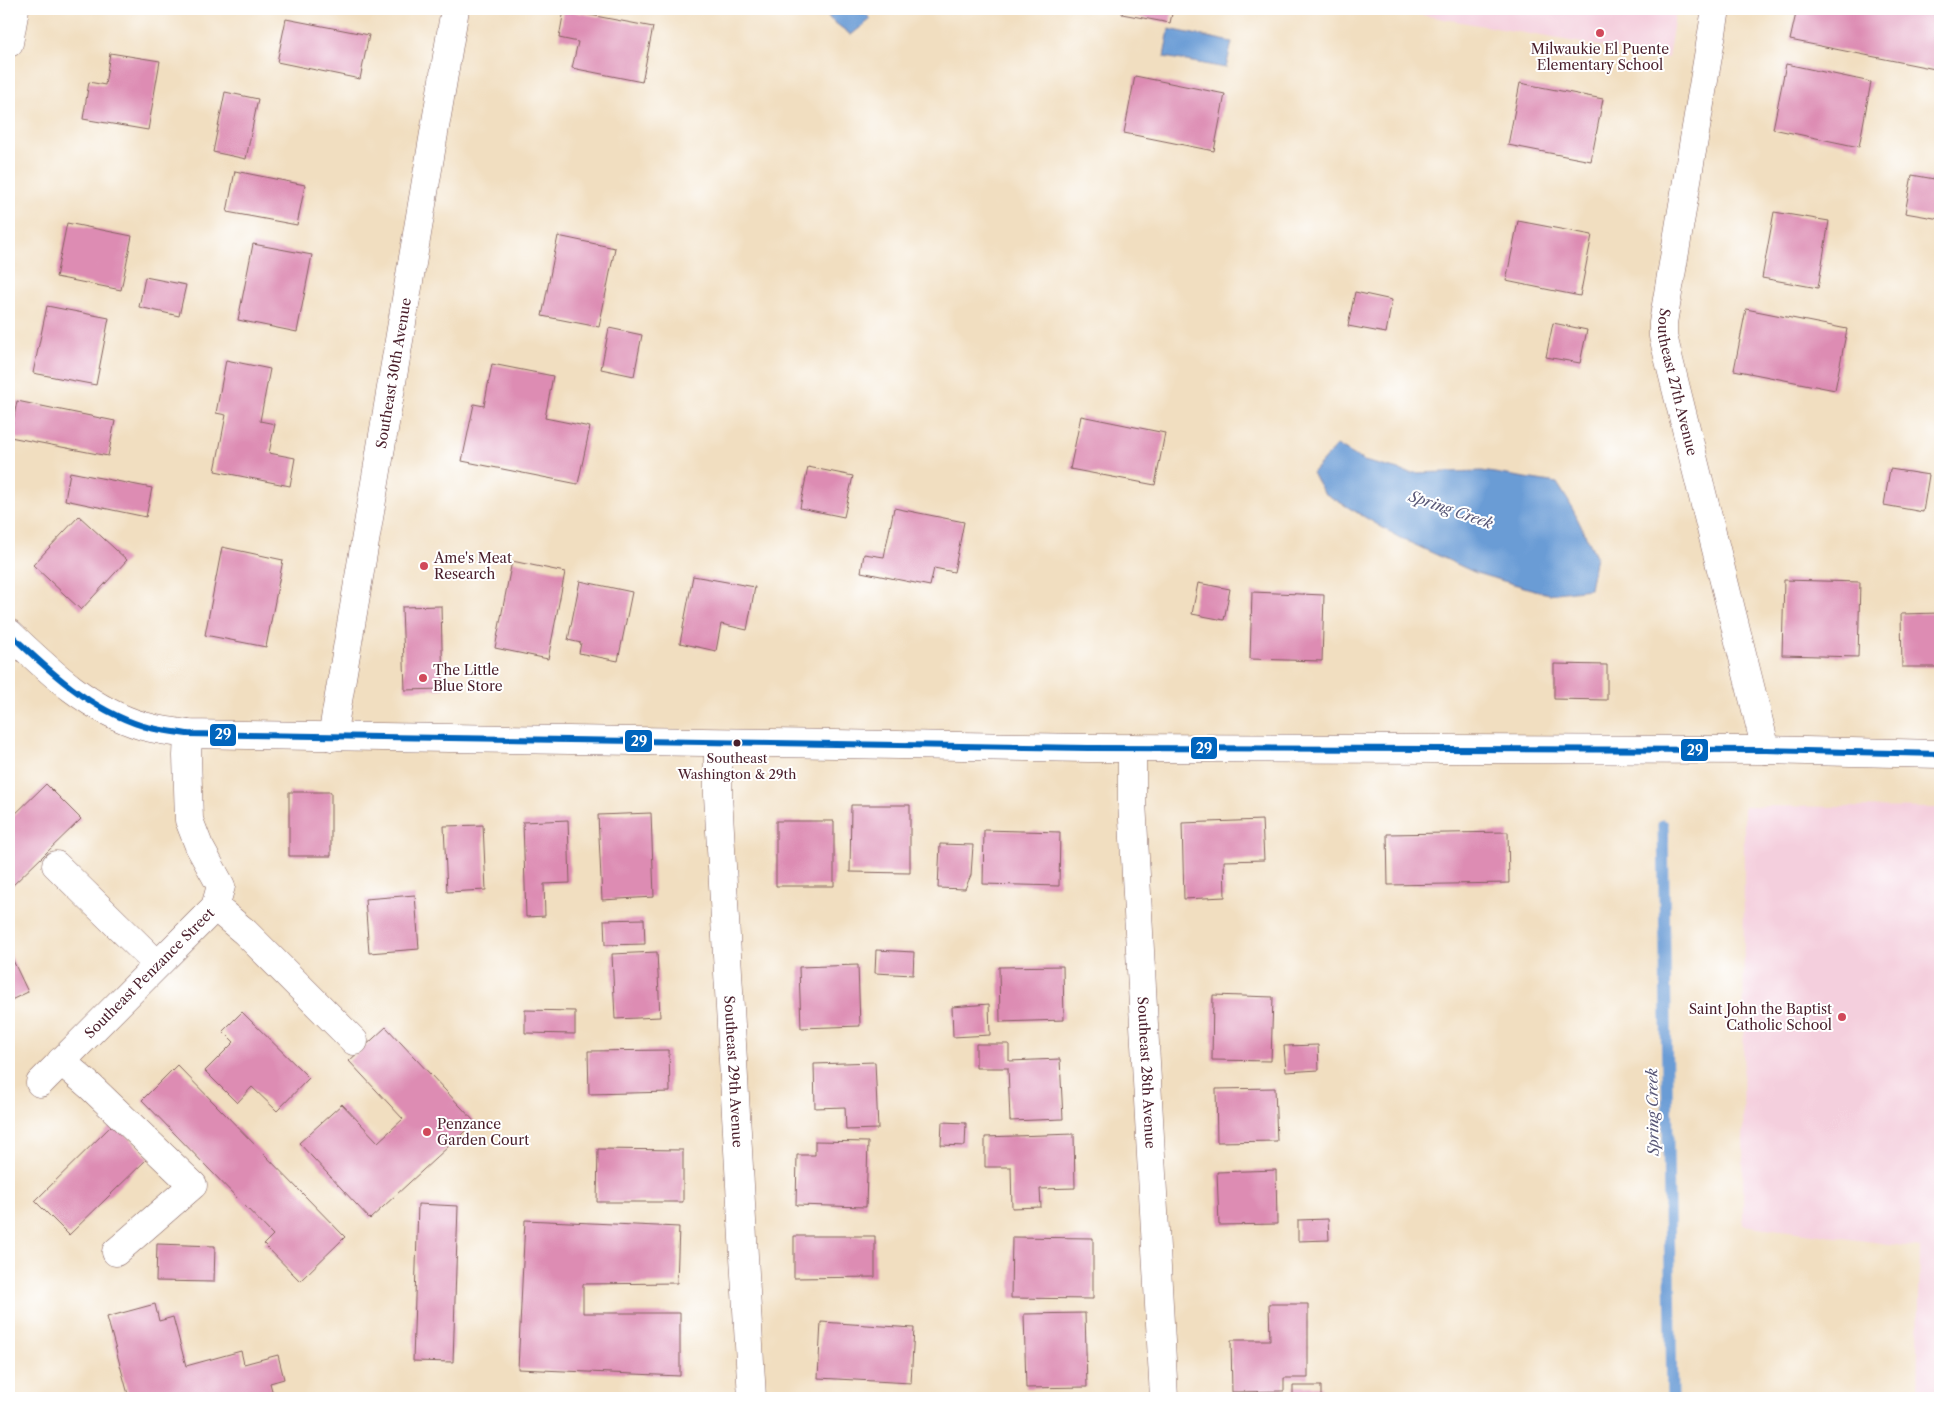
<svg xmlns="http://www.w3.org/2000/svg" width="1949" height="1407" font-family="'Libre Caslon Text',serif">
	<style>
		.built { fill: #f4cfdd }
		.water { fill: #6a9cd5; stroke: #5a5e80 }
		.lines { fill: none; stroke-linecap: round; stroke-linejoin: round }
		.stream { stroke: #6a9cd5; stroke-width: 11 }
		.building { fill: #dd8cb3 }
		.minor-casing { stroke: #84625f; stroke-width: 29 }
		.minor { stroke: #fff; stroke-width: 28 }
		.bus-1-casing { stroke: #fff; stroke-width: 10 }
		.bus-1 { stroke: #0065bd; stroke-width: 6 }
		.poi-dot { fill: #d1495b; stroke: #fff; stroke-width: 2 }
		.bus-dot { fill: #4a1f2b; stroke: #fff; stroke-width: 2 }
		.labels { text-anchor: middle; stroke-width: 4; stroke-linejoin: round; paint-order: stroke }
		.bus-label { font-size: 13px; fill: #4a1f2b; stroke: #fff }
		.poi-label { font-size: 14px; fill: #4a1f2b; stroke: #fff; text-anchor: start }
		.street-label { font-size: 14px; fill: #4a1f2b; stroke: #fff }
		.water-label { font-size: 15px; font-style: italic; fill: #585777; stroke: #fff }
		.line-badge { stroke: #fff; stroke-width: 2 }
		.badge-label { font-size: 14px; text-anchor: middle; font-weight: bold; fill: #fff }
	</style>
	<rect width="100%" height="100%" fill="#fff"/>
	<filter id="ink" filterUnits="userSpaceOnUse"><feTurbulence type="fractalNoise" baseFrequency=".02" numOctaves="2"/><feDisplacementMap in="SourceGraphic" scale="10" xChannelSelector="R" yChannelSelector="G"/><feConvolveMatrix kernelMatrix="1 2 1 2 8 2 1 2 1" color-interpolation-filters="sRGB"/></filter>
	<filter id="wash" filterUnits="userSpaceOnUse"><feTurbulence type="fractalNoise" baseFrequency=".0096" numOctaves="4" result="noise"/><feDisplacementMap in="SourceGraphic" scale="20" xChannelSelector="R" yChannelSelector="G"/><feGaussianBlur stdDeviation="1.12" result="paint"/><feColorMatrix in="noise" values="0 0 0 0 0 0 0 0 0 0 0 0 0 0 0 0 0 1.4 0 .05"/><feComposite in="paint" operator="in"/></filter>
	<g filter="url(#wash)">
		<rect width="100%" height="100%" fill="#f1dec0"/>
		<path class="built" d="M1387,9h289l-8,49z
			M1744,806l196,2v590h-23l3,-150 -177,-23z"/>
		<path class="water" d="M824,9h37l10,10 -20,16 -21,-16z
			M1169,29l63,13 -6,26 -62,-11z
			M1337,445l27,16 46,12 72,-2 75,12 12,19 27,54 -6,33 -42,5 -72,-21 -76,-35 -76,-45 -12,-20z"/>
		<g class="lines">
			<path class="stream" d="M1663,825l9,573"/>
		</g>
		<g id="blocks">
			<path class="building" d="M1123,9h50l-3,14 -48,-9z
				M1797,9h143v61l-150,-30z
				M564,10l89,17 -11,55 -70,-14 6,-26 -19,-4z
				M286,19l83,16 -9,44 -83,-17z
				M110,53l50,8 -12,69 -65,-11 6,-37 16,3z
				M1786,64l85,18 -12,65 -86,-18z
				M1135,76l90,18 -11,57 -90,-18z
				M1520,83l83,16 -12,62 -83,-16z
				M225,92l33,7 -12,60 -33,-7z
				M235,171l70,14 -8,40 -70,-13z
				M1912,175l28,5v39l-35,-6z
				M1774,212l55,9 -11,67 -56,-10z
				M1518,221l74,14 -12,61 -74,-15z
				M67,223l65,13 -11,54 -65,-13z
				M558,236l57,12 -16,79 -57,-11z
				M253,244l59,11 -15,77 -59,-12z
				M145,277l41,8 -7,31 -40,-9z
				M1355,292l37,8 -6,33 -38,-7z
				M47,306l62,12 -13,67 -63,-12z
				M1746,309l101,20 -12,61 -101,-20z
				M1553,323l34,7 -7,33 -34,-6z
				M609,328l33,7 -8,41 -33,-7z
				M226,360l44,9 -10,52 15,3 -6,29 26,5 -5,28 -75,-15 11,-56 -10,-2z
				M492,364l61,12 -8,42 45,9 -12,57 -116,-23 12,-57 10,2z
				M17,401l98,20 -7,35 -98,-19z
				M1081,416l84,17 -10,52 -85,-16z
				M808,467l45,9 -9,41 -44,-9z
				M1890,469l39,6 -6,37 -39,-7z
				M70,472l82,16 -6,29 -81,-17z
				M894,508l70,14 -10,50 -20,-4 -4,18 -69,-14 3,-18 20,3z
				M79,516l48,44 -46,50 -48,-45z
				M222,547l61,13 -17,87 -61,-12z
				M512,561l53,11 -17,87 -53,-11z
				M693,576l62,11 -8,43 -26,-6 -5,27 -36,-8z
				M1784,580l76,2 -2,75 -76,-2z
				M580,581l52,11 -14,69 -39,-8 2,-10 -13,-3z
				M1198,583l32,6 -6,31 -32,-6z
				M1252,592l72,3 -2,66 -72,-2z
				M441,606l2,83 -38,1 -3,-83z
				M1940,613v54h-38l-1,-53z
				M1554,664l53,1v35l-53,-1z
				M46,784l35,35 -72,70v-69z
				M289,792h42v64h-42z
				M851,805h59v68l-60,-1z
				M651,813l3,84 -52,3 -4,-85z
				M568,820l2,63 -26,1 1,32 -19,1 -3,-95z
				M1262,820l2,40 -40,1 1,36 -41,2 -2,-76z
				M776,821h58v65h-58z
				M483,825l3,65 -39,2 -3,-66z
				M984,830l76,2 -1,54 -76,-2z
				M1508,832l1,51 -121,2 -1,-51z
				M940,844l33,1 -2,30 -6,14 -27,-1z
				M415,895l4,54 -50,4 -4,-54z
				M644,919l1,25 -40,1 -1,-25z
				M876,950l38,2 -1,23 -38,-2z
				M9,952l19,40 -19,9z
				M657,952l3,65 -45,2 -3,-65z
				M858,965l2,61 -59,2 -2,-61z
				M1063,966l1,54 -64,2 -1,-55z
				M1213,995l60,2 -2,64 -59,-1z
				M989,1004l1,31 -37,2 -1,-30z
				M525,1010l50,1v23l-50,-1z
				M242,1012l67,66 -32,33 -25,-24 -15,16 -32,-32 29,-29 -11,-11z
				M386,1027l89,95 -105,97 -71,-76 43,-39 36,38 25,-23 -54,-58z
				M976,1044h33v17l51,-2 3,60 -53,2 -2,-53h-32z
				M1318,1045l1,25 -33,2 -2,-26z
				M669,1050l1,42 -81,2 -1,-43z
				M875,1062l3,67 -32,1 -1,-23 -30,1 -1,-44z
				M177,1065l168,172 -45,44 -36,-37 9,-9 -131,-135z
				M1275,1088l2,53 -60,1 -1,-53z
				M942,1122l24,1 -1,23 -24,-1z
				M114,1123l34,35 -79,77 -34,-34z
				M1074,1134l1,54 -35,1 1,18 -29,1 -1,-41h-26v-30z
				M815,1141l53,1 -2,65 -70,-2 1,-50h18z
				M598,1149l85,1v52h-86z
				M1276,1170l1,54 -58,1 -2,-53z
				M418,1204l40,2 -5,156 -40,-1z
				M1328,1219l1,21 -31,1v-21z
				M525,1220l154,7 -2,56 -94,1v29h97v63l-162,-7z
				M794,1236h81v41l-81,1z
				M1012,1237l81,1v61l-82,-1z
				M157,1244l58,2 -1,36 -58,-1z
				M155,1304l4,17 14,-4 13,49 55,-15 3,13 34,-9 6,24 -14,4 4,15h-145l-22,-81z
				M1269,1304h39v74h-24v13l-52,1 -1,-52h39z
				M1085,1313l2,74 -61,1 -2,-74z
				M821,1322l93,6 -3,55 -93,-5z
				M1293,1386h28v12h-28z"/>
		</g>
	</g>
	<g filter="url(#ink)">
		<use href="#blocks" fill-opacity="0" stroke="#84625f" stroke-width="1"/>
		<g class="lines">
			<defs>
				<g id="minor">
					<path id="s1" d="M1716,9l-53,314v13l103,414"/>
					<path d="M9,43l6,-34"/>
					<path d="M9,633c39,37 80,77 134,93 14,4 30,6 45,8l900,14 678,2 174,4"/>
					<path id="s2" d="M332,737l123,-728"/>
					<path id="s3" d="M718,743v52l34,603"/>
					<path id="s4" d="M1132,748v53l32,597"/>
					<path d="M56,865l101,99"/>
					<path d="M215,907l30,25 109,109"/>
					<path d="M61,1061l30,26 102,98 -77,67"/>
					<path id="s5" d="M40,1083l175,-176 6,-21 -22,-40 -10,-26 -2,-64 1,-22"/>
				</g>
			</defs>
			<use href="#minor" class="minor-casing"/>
			<use href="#minor" class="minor"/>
			<defs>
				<path id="bus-1" d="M9,633c40,38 80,76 134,93 14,4 30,6 45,8l900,14 678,2 174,4"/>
			</defs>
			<use href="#bus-1" class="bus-1-casing"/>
			<use href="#bus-1" class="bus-1"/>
		</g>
	</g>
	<g class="poi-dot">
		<circle cx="1600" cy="33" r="5"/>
		<circle cx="424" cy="566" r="5"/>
		<circle cx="423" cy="678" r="5"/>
		<circle cx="1842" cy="1017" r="5"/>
		<circle cx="427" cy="1132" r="5"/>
	</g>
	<circle class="bus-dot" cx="737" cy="743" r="4.5"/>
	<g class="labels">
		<g class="bus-label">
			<text x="737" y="763">Southeast<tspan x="737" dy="16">Washington &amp; 29th</tspan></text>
		</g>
		<g class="poi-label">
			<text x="1600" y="54" text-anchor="middle">Milwaukie El Puente<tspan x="1600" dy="16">Elementary School</tspan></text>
			<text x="434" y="563">Ame's Meat<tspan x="434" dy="16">Research</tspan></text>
			<text x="433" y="675">The Little<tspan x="433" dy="16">Blue Store</tspan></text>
			<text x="1832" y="1014" text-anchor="end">Saint John the Baptist<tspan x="1832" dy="16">Catholic School</tspan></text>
			<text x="437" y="1129">Penzance<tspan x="437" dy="16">Garden Court</tspan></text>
		</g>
		<g class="street-label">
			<text dy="5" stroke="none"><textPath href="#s2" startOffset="369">Southeast 30th Avenue</textPath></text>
			<text dy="5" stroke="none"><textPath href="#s1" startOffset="379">Southeast 27th Avenue</textPath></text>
			<text dy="5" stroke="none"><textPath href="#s5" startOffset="155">Southeast Penzance Street</textPath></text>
			<text dy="5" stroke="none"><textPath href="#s3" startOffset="329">Southeast 29th Avenue</textPath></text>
			<text dy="5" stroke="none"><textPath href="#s4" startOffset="325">Southeast 28th Avenue</textPath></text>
		</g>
		<g class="water-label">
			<text transform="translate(1451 510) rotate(19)" y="5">Spring Creek</text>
			<text transform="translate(1653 1112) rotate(-91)" y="5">Spring Creek</text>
		</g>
	</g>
	<g class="line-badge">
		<rect x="209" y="723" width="28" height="24" rx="5" fill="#0065bd"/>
		<rect x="624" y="729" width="29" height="24" rx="5" fill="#0065bd"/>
		<rect x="1190" y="736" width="28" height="24" rx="5" fill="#0065bd"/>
		<rect x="1680" y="738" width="29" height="24" rx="5" fill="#0065bd"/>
	</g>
	<g class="badge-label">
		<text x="223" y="739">29</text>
		<text x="639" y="746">29</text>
		<text x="1204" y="753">29</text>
		<text x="1695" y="755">29</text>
	</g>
	<rect width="1949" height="1407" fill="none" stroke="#fff" stroke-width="30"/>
</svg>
